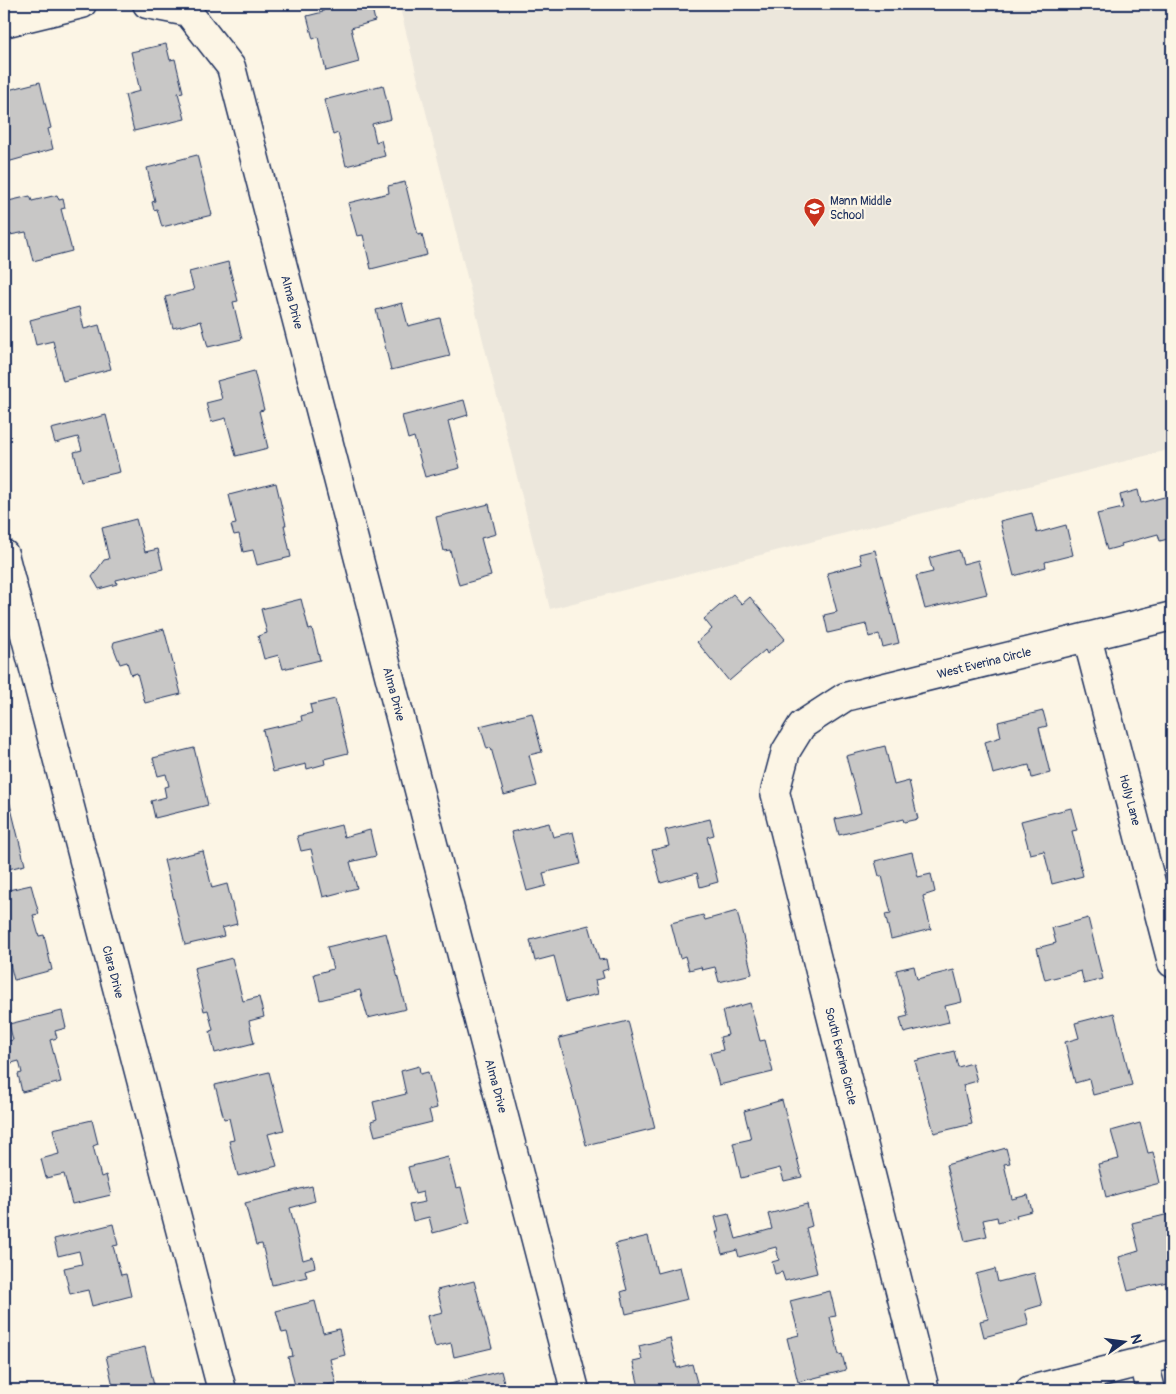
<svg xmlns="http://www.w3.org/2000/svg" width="1176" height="1394" font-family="Pangolin,sans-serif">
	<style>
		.built { fill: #ece7dc }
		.building { fill: #c8c7c6; stroke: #1b2f5e }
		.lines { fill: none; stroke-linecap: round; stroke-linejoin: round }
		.minor-casing { stroke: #1b2f5e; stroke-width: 31 }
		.minor { stroke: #fcf5e5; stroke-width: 28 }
		.labels { text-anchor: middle; stroke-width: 4.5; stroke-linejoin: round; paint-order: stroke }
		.poi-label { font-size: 12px; fill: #1b2f5e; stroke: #fcf5e5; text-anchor: start }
		.street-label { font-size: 12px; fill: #1b2f5e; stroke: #fcf5e5 }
	</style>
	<rect width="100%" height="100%" fill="#fcf5e5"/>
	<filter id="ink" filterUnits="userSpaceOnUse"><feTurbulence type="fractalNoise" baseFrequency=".02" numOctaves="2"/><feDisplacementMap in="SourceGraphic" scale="10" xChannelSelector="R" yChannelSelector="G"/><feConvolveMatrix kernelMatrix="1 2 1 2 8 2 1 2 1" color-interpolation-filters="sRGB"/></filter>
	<g filter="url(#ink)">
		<path class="built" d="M399,4h773v445l-622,160z"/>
		<path class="building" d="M321,4h50l4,17 -24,7 8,34 -33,9 -8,-34 -5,2 -6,-23 16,-4z
			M166,44l4,16 5,-1 8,33 -5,1 7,26 -51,12 -9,-36 15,-4 -9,-39z
			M40,82l11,46 -3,1 5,20 -49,14v-72z
			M383,85l8,34 -19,5 4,18 5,-2 4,16 -39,10 -8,-33 -5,2 -9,-35z
			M197,155l15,60 -50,12 -5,-18 -3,1 -2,-8 3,-1 -8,-33z
			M405,182l13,53 4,-1 5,21 -56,14 -8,-34 -6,1 -9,-33 41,-10 -1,-7z
			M57,195l2,5 4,-1 2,9 -4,1 11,42 -39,10 -7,-29 -16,3 -6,-25v-8l26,-6 2,5z
			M228,262l10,39 -5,1 9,37 -34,8 -7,-26 -28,7 -8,-31 29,-7 -5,-18z
			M402,303l6,23 32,-8 10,38 -59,14 -15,-60z
			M79,307l5,22 15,-4 12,44 -48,12 -10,-40 -17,4 -6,-25z
			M254,371l10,39 -5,1 9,37 -32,8 -10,-38 -15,4 -5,-19 16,-4 -5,-18z
			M464,400l4,15 -20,6 12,47 -35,9 -11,-40 -6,2 -6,-23z
			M106,415l14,57 -39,9 -7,-29 8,-2 -4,-13 -23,6 -4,-14z
			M276,483l10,42h-2l7,32 -34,8 -4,-15 -10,2 -4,-18 -5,1 -3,-10 5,-1 -7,-29z
			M1138,490l3,13 31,-8v43l-12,3 -2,-7 -37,10 1,2 -15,4 -10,-36 26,-6 -3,-13z
			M489,504l7,30 -15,4 10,38 -32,9 -9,-35 -6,1 -8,-34z
			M1032,513l5,20 29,-8 7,30 -28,7 1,5 -32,9 -14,-55z
			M136,519l9,33 13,-3 5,20 -47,11 1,4 -18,5 -7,-12 12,-17 5,-1 -7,-31z
			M875,550l24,93 -16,4 -4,-13 -10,3 -3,-13 -38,9 -4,-18 13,-3 -10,-39 35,-9 -3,-10z
			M959,550l4,14 15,-4 9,34 -62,15 -9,-33 17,-4 -4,-14z
			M733,594l9,10 8,-7 35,42 -18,15 -2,-4 -36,31 -32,-39 15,-13 -8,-10z
			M301,599l8,31 3,-1 8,31 -37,9 -4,-14 -15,4 -6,-23 9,-3 -6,-24z
			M164,629l17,65 -36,9 -8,-30 -6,2 -4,-13 -7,2 -7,-18 1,-4z
			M335,699l13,54 -24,6 1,5 -18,5 -1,-5 -33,8 -10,-42 39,-9 -1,-5 11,-3 -2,-8z
			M1043,711l4,15 -8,2 11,45 -18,5 -3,-13 -36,9 -8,-32 16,-5 -3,-15z
			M532,713l10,39 -13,3 8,31 -33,9 -13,-47 -4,1 -7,-23z
			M885,746l9,39 15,-4 9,38 -14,3 -1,-3 -64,16 -4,-16 26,-6 -15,-57z
			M194,748l14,57 -53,13 -4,-17 15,-4 -2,-10 5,-1 -3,-12 -8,2 -5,-18z
			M4,784h1l20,81 -21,5z
			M1071,808l6,22 -5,1 11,45 -31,8 -8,-33 -14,3 -9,-33z
			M710,819l4,16 -7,2 11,45 -18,5 -3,-14 -36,10 -9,-33 17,-4 -4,-16z
			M549,823l4,14 20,-5 8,32 -38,9 3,13 -19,5 -16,-59z
			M341,825l3,12 26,-7 6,26 -26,6 7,26 -34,9 -12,-48 -10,2 -4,-15z
			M203,851l9,37 15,-4 10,40 -15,4 2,8 -39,9 -21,-85z
			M912,852l6,25 13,-3 4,18 -12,4 8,33 -40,10 -6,-25 6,-1 -9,-37h-3l-4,-15z
			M31,885l8,29 -6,1 6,21 5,-1 8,35 -38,10 -10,-40v-49z
			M737,911l15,63 -33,8 -4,-15 -13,3 -1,-3 -12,3 -4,-14 -5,2 -9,-35 32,-8 2,5z
			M1088,918l15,61 -19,5 -3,-13 -36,9 -8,-32 19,-5 -4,-15z
			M589,925l10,35 7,-1 2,10 -6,2 2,7 -9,2 3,14 -32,8 -12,-46 -19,5 -5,-21z
			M386,933l20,76 -38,9 -8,-28 -40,10 -6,-26 19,-5 -6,-22z
			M232,958l11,43 16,-4 5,20 -15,4 5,22 -39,10 -5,-22 3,-1 -5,-20 -4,1 -10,-43z
			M914,966l3,13 37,-9 8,32 -17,4 4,16 -45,11 -4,-15 8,-2 -12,-46z
			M750,1003l10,38 5,-1 8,32 -54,13 -9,-32 13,-3 -3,-13 8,-2 -6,-24z
			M62,1011l4,17 -11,3 2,7 -7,2 11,42 -39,10 -4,-18 4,-1 -3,-12 -15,4v-23l9,-2 -4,-16z
			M1114,1013l18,72 -39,10 -4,-16 -14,4 -10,-41 14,-4 -4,-15z
			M628,1021l27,107 -69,17 -27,-107z
			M954,1051l4,16 14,-4 5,18 -14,4 9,39 -38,9 -19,-72z
			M419,1066l1,8 8,-2 9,36 -8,2 3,12 -57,14 -4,-15 6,-2 -4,-17 33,-8 -5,-23z
			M269,1072l15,58 -16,4 9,32 -39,10 -9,-35 5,-1 -5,-22 -5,1 -9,-34z
			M782,1100l20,77 -18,4 -4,-13 -39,10 -8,-35 18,-4 -7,-28z
			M92,1120l6,24 -5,2 8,31 5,-2 5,20 -39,9 -8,-30 -18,4 -5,-19 18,-5 -6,-25z
			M1140,1123l8,30 5,-1 7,31 -54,14 -8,-33 21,-5 -8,-28z
			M1006,1148l4,15 -6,1 8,35 16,-4 4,16 -16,4 1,2 -19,5 -1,-5 -14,3 4,16 -22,5 -19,-76z
			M448,1157l8,31 5,-1 9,36 -37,10 -4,-16 -16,4 -4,-16 16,-3 -2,-10 -8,2 -7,-27z
			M312,1186l3,15 -25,7 13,52 10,-3 2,10 -10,3 2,7 -35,8 -10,-41 -6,1 -11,-42z
			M807,1204l5,22 -6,2 11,45 -32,8 -3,-9 -7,2 -3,-12 7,-2 -3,-13 -37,10 -2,-7 -15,4 -6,-22h3l-4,-15 14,-3 7,25 36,-10 -4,-15z
			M1169,1214l3,14v66l-2,1 -3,-13 -39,9 -9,-34 20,-6 -7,-28z
			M113,1224l5,21 -5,1 8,29 5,-1 5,22 -39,10 -4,-16 -18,4 -6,-26 18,-4 -3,-13 -21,5 -4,-17z
			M648,1236l9,37 23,-6 8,32 -62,15 -5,-22 6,-2 -12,-46z
			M995,1269l3,13 36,-9 8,32 -17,5 4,15 -45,12 -4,-16 8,-2 -12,-45z
			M474,1281l18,67 -38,9 -3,-14 -16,4 -8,-31 16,-4 -6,-22z
			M830,1291l6,25 -6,1 9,38 3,-1 4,16 -48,12 -11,-44 12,-3 -9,-34z
			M315,1301l8,32 16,-4 6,26 -15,4 6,24 -31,7h-9l-8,-33 5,-1 -6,-24 -5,1 -6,-22z
			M670,1338l7,30 15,-4 7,26h-49l-2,-5 -9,2 -6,-25 9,-2 -3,-14z
			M145,1347l10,43h-41l-8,-34z
			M501,1371l5,19h-58l-2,-5z"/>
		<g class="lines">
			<defs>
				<path id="minor" d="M147,4l41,8 43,55 344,1323
					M4,23l78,-19
					M4,554l218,836
					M1087,637l85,326
					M1144,1362l7,28
					M925,1390l-150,-598 11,-41 16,-26 43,-28 327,-81
					M1030,1390l142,-36"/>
			</defs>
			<use href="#minor" class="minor-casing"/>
			<use href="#minor" class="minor"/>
		</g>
	</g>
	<defs>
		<symbol id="school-pin" viewBox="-11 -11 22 30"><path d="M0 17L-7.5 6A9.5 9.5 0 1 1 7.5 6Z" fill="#c8321e" stroke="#fcf5e5"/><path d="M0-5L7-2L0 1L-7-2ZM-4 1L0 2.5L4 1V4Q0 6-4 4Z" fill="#fff"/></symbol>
	</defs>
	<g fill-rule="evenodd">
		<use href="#school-pin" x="802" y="196" width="25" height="34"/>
	</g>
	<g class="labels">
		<g class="poi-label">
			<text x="830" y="205">Mann Middle<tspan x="830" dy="14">School</tspan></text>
		</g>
		<g class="street-label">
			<text transform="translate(292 302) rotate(75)" y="4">Alma Drive</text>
			<text transform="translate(984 663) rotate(-14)" y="4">West Everina Circle</text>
			<text transform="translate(394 694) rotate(75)" y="4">Alma Drive</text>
			<text transform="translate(1130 800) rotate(75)" y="4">Holly Lane</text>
			<text transform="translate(113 972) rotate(75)" y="4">Clara Drive</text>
			<text transform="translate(841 1056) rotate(76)" y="4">South Everina Circle</text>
			<text transform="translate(496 1086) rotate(75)" y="4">Alma Drive</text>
		</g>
	</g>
	<rect width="1176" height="1394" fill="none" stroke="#fcf5e5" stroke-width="20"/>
	<rect x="10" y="10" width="1156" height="1374" fill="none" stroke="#1b2f5e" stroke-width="2" filter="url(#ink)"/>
	<g transform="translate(1124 1342) rotate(76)" stroke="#fcf5e5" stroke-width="4" paint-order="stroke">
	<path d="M0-4L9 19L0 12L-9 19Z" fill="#1b2f5e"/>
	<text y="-8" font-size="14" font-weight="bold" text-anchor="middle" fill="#1b2f5e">N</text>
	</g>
</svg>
